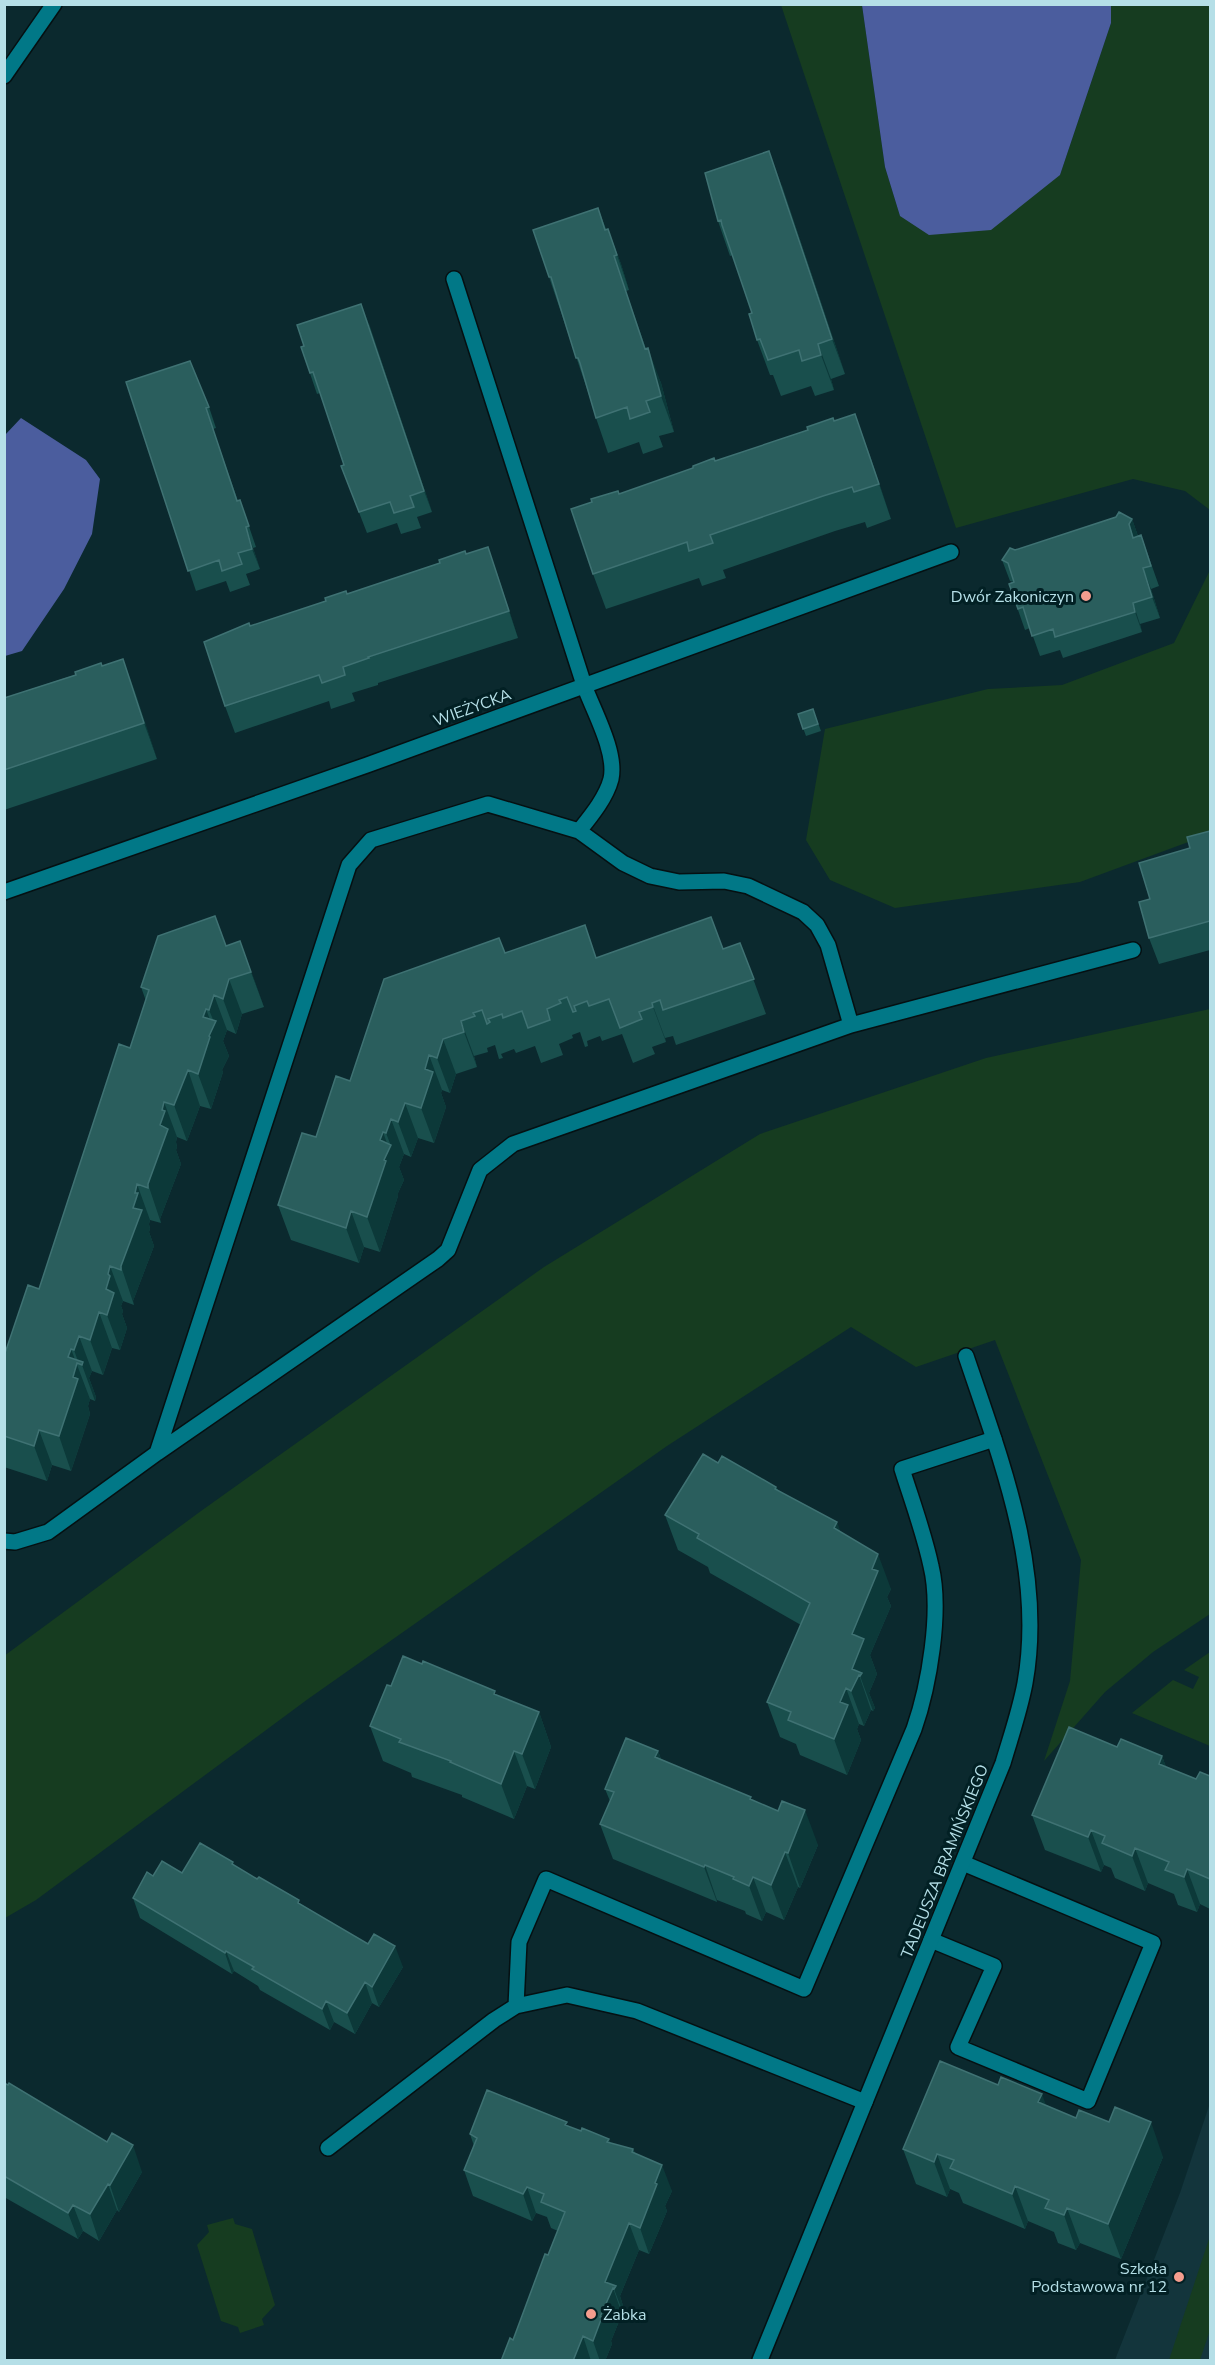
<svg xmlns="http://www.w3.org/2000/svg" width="1215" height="2365" font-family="'Nunito Sans',sans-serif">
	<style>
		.built { fill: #13353c }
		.green { fill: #163c20 }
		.water { fill: #4b5d9e }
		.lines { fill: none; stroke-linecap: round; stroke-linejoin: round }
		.service-casing { stroke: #051012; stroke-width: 18 }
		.minor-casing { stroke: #051012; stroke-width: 18 }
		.service { stroke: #017887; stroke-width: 15 }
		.minor { stroke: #017887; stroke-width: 15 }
		.wall { fill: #194f4d }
		.shaded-wall { fill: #0c3939 }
		.building { fill: #2a5e5d; stroke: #3f7273; stroke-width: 1.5 }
		.poi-dot { fill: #f59d8e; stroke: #022024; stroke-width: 2 }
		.labels { text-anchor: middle; stroke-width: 6; stroke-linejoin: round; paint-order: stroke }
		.poi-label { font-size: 16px; fill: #b5dfe7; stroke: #022024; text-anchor: end }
		.street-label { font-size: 16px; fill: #b5dfe7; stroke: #022024 }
	</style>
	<rect width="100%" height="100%" fill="#0b292e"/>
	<path class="built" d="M1210,2103v257h-95l65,-167z"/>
	<path class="green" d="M781,5h81l23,162 15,49 160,-41 51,-152v-18h99v505l-25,-19 -52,-12 -177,49z
		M1210,570v264l-130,48 -185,26 -65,-28 -24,-40 19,-111 163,-40 74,-4 112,-42z
		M1210,1009v605l-57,38 -48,40 -61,69 26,-80 11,-121 -86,-220 -79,27 -65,-40 -184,119 -359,253 -272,201 -31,18 -1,-262 197,-145 343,-244 216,-133 226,-76z
		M1210,1652v94l-78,-33 41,-33 20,9 6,-12 -15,-7z
		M233,2218l2,6 17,5 23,76 -13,14 2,6 -24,8 -2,-6 -17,-6 -24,-76 12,-13 -2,-7z
		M1210,2236v94l-10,30h-31z"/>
	<path class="water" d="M862,5h249v18l-51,152 -69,55 -62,5 -29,-19 -15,-49z
		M21,418l65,42 14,19 -8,55 -28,55 -42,62 -17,5v-221z"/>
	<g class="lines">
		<defs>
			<path id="service" d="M454,279l130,406c9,25 33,67 27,94 -5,19 -20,37 -32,52
				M157,1453l192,-588 22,-25 117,-36 91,27 44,32 27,13 29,6 45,-1 24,5 55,26 14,13 11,20 23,80
				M4,1541l11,1 33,-10 109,-79 281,-194 10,-9 32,-80 33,-26 338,-119 282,-75
				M931,1940l63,26 -36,81 130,54 65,-158 -190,-80
				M516,2006l3,-64 27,-63 258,110 110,-260c15,-43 28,-118 17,-163 -7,-33 -19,-65 -29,-97l92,-30
				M328,2148l166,-128 22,-14 51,-11 70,16 228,91"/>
			<path id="minor" d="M4,76l50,-72
				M4,892l363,-127 584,-213
				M760,2360l243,-597c8,-27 17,-53 22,-80 20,-112 -24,-223 -59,-327"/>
		</defs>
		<use href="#service" class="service-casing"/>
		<use href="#minor" class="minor-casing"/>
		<use href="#service" class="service"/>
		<use href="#minor" class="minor"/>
	</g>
	<path class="wall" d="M782,186l63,188 -14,5 3,11 -19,6 -4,-10 -30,10 -8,-21h-3l-13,-35 -5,-27 -19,-58 -3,1 -12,-35z
		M598,208l8,21h2l13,35 8,26 -3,1 2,6 18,52 15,34 13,49 -15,4 4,11 -20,7 -4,-12 -31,11 -12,-35 -8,-26 -39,-115z
		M369,324l63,188 -15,5 4,11 -20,6 -4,-11 -30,10 -26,-67 3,-1 -24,-72 -3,1 -16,-47z
		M126,382l83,25 7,21 -3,1 25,72 2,-1 16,47 -3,1 7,21 -14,5 4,11 -20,7 -4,-11 -30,10z
		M834,421l34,29 23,69 -24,9 -2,-6 -30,9 -112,39 3,8 -24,8 -3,-8 -93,31 -13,-35 26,-80z
		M1132,519l6,17 3,-1 18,51 -8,3 9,29 -20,6 2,8 -79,26 -3,-8 -20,6 -10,-28 -5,2 -16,-46 4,-2 -3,-1 -8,-21 13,-10z
		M466,554l31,19 21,65 -140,45v2l-26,8 3,8 -24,8 -2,-8 -94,32 -10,-27 25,-80z
		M123,659l34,100 -153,51v-112z
		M813,709l8,22 -15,5 -8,-22z
		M1210,831v119l-51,14 -10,-26 1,-39z
		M240,941l24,66 -22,7 -6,20 -9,-4 -4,11 6,15 -7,14 1,2 -12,37 -11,-3 -13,35 -10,-4 -1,5 1,5 -1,3 5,14 -21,55 1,4 -11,-3 -1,4 1,5 -1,3 5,14 -21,55 1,4 -11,-4 -2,5 2,5 -1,3 5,14 -7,22 -8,-2 -9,27 -11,-4 -3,7 7,19 -1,4 -5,-2 -2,7 2,8 -19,57 -19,-6 -5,16 -43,-14v-111l35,-67 91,-241 16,-47 -5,-14 85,-41z
		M740,943l26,71 -90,31 -3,-9 -8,2 1,4 -14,5 3,7 -22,9 -11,-29 -20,7 -2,-5 -13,5 1,5 -3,1 -5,-15 -8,3 1,3 -14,6 4,11 -22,8 -6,-17 -19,7 -2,-4 -13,5 2,4 -4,1 -4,-14 -8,3 1,4 -14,4 3,11 -21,7 -6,19 -8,-3 -1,3 5,14 -12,36 -16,-5 -7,19 -7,-3 -5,13 5,13 -6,13v3l-18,56 -16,-5 -5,16 -68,-23 -13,-35 38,-68 34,-56 155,-128 92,5 126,-9z
		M718,1463l58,24 2,3 62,42 51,57 -4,8 4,9 -21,49 7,19 -8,19 6,15 -2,3 -2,-1 -7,16 -5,-2 -2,5 4,11 -14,35 -47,-20 -4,-11 -16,-7 -13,-35 34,-77 -91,-52 -2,-6 -30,-17 -13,-35z
		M391,1686l105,9 43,17 12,35 -16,42 -8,-3 -13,33 -52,-22v-2l-50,-18 -1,-4 -28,-12 -13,-35z
		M1117,1747l45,9 4,11 30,12 14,-3v133l-10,-5 -3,8 -19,-7 -4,-11 -26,-11 -3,8 -30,-13 -4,-10 -7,-3 -3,7 -56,-22 -13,-35z
		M658,1751l3,8 91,41 66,45 -18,43 -2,-1 -14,33 -18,-8 -4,9 -16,-7 -1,-3 -28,-11v2l-104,-43 -13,-35 10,-23 -5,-12z
		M233,1862l1,4 67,38 102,63 -24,40 -7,-4 -17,31 -21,-12 -4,8 -70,-40 -2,-4 -24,-15 -2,3 -92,-56 -7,-20 20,-22 29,-3z
		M4,2083l138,89 -23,40 -2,-2 -18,31 -16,-10 -5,8 -74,-42z
		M1046,2105l117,52 -42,102 -41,-16 -4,7 -18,-7 -4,-11 -26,-11 -3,8 -62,-26 -4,-10 -9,-4 -3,8 -31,-13 -13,-35z
		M568,2126l13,5 28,8 1,4 23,6 2,4 37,38 -7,15 2,5 -18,43 -10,-4 -19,46 5,16 -1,3 -2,-1 -11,27 1,3 -7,17h-104l12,-21 45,-109 -7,-3 -4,-11 -11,-4 -4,8 -59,-25 -9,-26 10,-24 -4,-12z"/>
	<path class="shaded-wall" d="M769,151l13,35 63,188 -13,-35z
		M608,229l13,35 8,26 -12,-35z
		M614,256l42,124 -8,-32 13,35 13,49 -13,-36z
		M361,304l8,20 63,188 -8,-21z
		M818,344l13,35 3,11 -13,-35z
		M855,414l13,36 23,69z
		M1132,519l7,20 2,19 -12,-34z
		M246,527l14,42 -8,-20z
		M488,547l9,26 21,65 -9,-27z
		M1143,568l8,21 9,29 -8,-21z
		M1133,603l7,21 2,8 -7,-20z
		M123,659l13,35 21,65 -13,-36z
		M240,941l13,35 11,31 -13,-35z
		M229,979l13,35 -6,20 -13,-35z
		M214,995l13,35 -4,11 6,15 -7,14 1,2 -12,37 -13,-35 5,-57 3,-8 7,19 2,-4 -6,-14z
		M652,1003l13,35 1,4 -13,-35z
		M461,1021l13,35 3,11 -13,-35z
		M443,1039l13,35 -6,19 -13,-35z
		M429,1055l13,35 -1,3 5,14 -12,36 -13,-35 4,-39z
		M188,1070l12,36 -13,35 -13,-36z
		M164,1102l13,35 -1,5 1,5 -1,3 5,14 -21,55 1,4 -13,-39 12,-59 2,-15z
		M405,1103l13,35 -7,19 -13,-35z
		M391,1119l13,35 -5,13 5,13 -6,13v3l-18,56 -13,-35 13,-77 3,-8 6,17 2,-3 -5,-13z
		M137,1184l13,36 -1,4 1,5 -1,3 5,14 -21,55 1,4 -13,-39 12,-58 2,-15z
		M351,1211l13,36 -5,16 -13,-35z
		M110,1266l13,35 -2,5 2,5 -1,3 5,14 -7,22 -13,-35 -1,-26 2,-15z
		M99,1312l13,36 -9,27 -13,-35z
		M79,1336l13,35 -3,7 7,19 -1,4 -13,-36 -3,-1 -5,-14z
		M71,1349l19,50 -2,7 2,8 -19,57 -12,-35 14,-59 -5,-20z
		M39,1430l13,35 -5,16 -13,-35z
		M837,1522l13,35 -16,-29z
		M878,1554l13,35 -4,8 4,9 -21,49 7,19 -8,19 6,15 -2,3 -13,-35 -1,-1 12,35 -7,16 -13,-35 1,-57 20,-65z
		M846,1688l13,36 -2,5 4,11 -14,35 -13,-36 6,-37z
		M539,1712l12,35 -16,42 -13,-35z
		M514,1751l13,35 -13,33 -13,-35z
		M658,1751l13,36 -16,-30z
		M1162,1756l13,35 -16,-27z
		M805,1810l13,35 -18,43 -12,-35z
		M1091,1830l13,35 -3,7 -13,-35z
		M1135,1848l13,35 -3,8 -13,-35z
		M785,1852l13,35 -14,33 -13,-35z
		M705,1865l12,35v2l-13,-35z
		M1187,1869l13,35 -3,8 -13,-35z
		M753,1877l13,35 -4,9 -13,-35z
		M395,1946l8,21 -24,40 -7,-20z
		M226,1951l8,20 -2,3 -7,-21z
		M365,1982l7,21 -17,31 -8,-21z
		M326,2001l8,21 -4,8 -8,-21z
		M1042,2094l13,36 -17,-28z
		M1151,2122l12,35 -42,102 -13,-35z
		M133,2145l9,27 -23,40 -9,-27z
		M937,2154l13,35 -3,8 -13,-35z
		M662,2165l10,26 -7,15 2,5 -18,43 -9,-26 15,-45z
		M108,2184l9,26 -18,31 -9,-27z
		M1015,2186l13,35 -3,8 -13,-35z
		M527,2187l9,26 -4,8 -9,-27z
		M73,2205l10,26 -5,8 -10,-26z
		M1067,2208l13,35 -4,7 -12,-35z
		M629,2223l10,27 -19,46 5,16 -1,3 -10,-26 -1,-1 9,26 -11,27 1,3 -7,17h-5l-7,-20 7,-24 5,-35z
		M583,2336l8,25h-18z"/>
	<path class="building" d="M769,151l63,188 -14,5 3,11 -19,6 -3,-11 -31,10 -8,-21 -3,1 -8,-26 3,-1 -30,-88 -1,-5 -3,1 -13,-48z
		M598,208l7,22 3,-1 9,26 -3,1 31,93 3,-1 13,48 -15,5 4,11 -20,7 -3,-12 -31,11 -16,-55 -2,-5h-2l-25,-81h-2l-16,-47z
		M361,304l63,187 -14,5 4,11 -20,6 -4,-11 -31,10 -18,-46 3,-1 -31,-93 -3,1 -9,-26 3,-1 -7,-21z
		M190,361l19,46 -3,1 31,93 3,-1 9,26 -3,1 6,22 -14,4 4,11 -20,7 -3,-11 -31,11 -62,-189z
		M855,414l24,70 -25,8 -2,-5 -29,9 -113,39 3,8 -24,8 -2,-9 -94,32 -22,-65 21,-7 -1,-3 27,-8 1,3 74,-26v-2l21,-8 1,3 93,-31 -1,-3 26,-9 1,3z
		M1119,512l13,7 -3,5 4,14 8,-3 10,31 -8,2 9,29 -19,6 2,9 -80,25 -2,-8 -21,7 -9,-29 -5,2 -9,-25 5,-2 -6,-19 -6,-3 8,-12 5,2 101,-33z
		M488,547l21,64 -141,46 1,1 -26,9 2,8 -23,8 -3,-8 -94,31 -21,-64 45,-19 1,3 76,-25 -1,-3 21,-7 1,3 93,-31 -1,-3 26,-9 1,3z
		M123,659l21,64 -140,47v-72l72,-23 -1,-3 26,-9 1,3z
		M813,709l5,15 -15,5 -5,-15z
		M1210,831v90l-61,17 -10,-36 11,-3 -11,-36 51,-15 -3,-11z
		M215,916l11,30 14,-5 11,31 -22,7 -6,20 -9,-4 -5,15 -3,-1 -3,8 13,4 -7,15 1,1 -12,37 -10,-4 -14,35 -10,-3 -2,8 3,1 -5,14 8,4 -20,55v4l-11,-4 -2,9h3l-5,15 9,2 -21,56v4l-11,-4 -2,8 2,2 -4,13 8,4 -7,22 -8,-3 -9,28 -11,-4 -5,14 -3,-1 -3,8 15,5 -1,3 -5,-2 -4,14 5,2 -19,57 -20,-6 -5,16 -30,-10v-80l24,-71 11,4 80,-245 11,4 19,-58 -8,-3 17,-51z
		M711,917l12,32 17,-6 14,36 -91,31 -3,-10 -8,3 1,4 -14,5 3,7 -22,9 -11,-29 -20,7 -2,-5 -13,5 2,5 -3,1 -6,-15 -8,3 2,3 -14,6 3,11 -22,8 -6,-17 -19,7 -1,-4 -14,5 2,3 -3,2 -5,-14 -9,3 2,3 -14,5 3,11 -21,7 -6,19 -8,-3 -4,14 8,3 -12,36 -16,-5 -7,19 -7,-3 -5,14 -3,-1 -3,8 11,5 -7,15 2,1 -19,56 -16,-6 -5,17 -68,-23 24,-72 14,4 20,-61 14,5 34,-102 115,-41 6,15 80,-28 11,33z
		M703,1454l15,9 4,-7 54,31 -1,2 62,33 -3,6 44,26 -6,15 6,2 -26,63 12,5 -12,30 10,4 -2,3 -1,-1 -8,16 -5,-3 -6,14 8,3 -14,34 -46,-19 3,-8 -24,-10 43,-99 -113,-65 2,-4 -34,-19z
		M403,1656l19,8 1,-3 72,30 -1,3 45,18 -17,42 -8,-3 -13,33 -51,-22 1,-1 -52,-19 2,-3 -31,-13 17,-41 4,1z
		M1069,1727l48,20 4,-8 41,17 -3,8 37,15 4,-7 10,4v103l-23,-10 -3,8 -19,-7 4,-8 -34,-14 -3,8 -30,-13 3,-7 -14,-6 -3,7 -56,-22z
		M626,1738l32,13 -3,6 96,40 -1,2 28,12 4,-10 23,9 -17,43 -3,-1 -14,33 -18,-8 -4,9 -16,-7 1,-2 -29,-12 -1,2 -104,-43 14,-32 -9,-3z
		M200,1843l33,19 -1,2 25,15 2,-2 40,23 -1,3 70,41 6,-10 21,12 -23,41 -7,-5 -18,31 -21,-12 -4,8 -70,-40 2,-2 -28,-16 -1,2 -92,-55 14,-26 6,4 9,-15 20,12z
		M940,2061l58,24 3,-8 41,17 -4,8 38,16 3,-8 30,12 6,-15 36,15 -43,102 -41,-16 -3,7 -19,-7 4,-8 -34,-14 -3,8 -62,-26 4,-8 -17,-6 -3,8 -31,-13z
		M4,2083l4,2 1,-2 98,59 5,-9 21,12 -23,40 -2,-1 -18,30 -17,-9 -5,8 -64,-37z
		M487,2090l80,32 -2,3 16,6 1,-3 27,11 -2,3 26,7 -1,3 30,13 -7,18 2,1 -17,44 -11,-5 -24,59 11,4 -2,3 -1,-1 -13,29h2l-9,24 -10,-5 -10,25h-72l9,-23 3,2 32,-86 3,1 17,-43 -24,-10 3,-8 -17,-7 -4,7 -59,-24 13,-32 -7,-4z"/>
	<g class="poi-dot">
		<circle cx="1086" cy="596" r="6"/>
		<circle cx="1179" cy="2277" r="6"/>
		<circle cx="591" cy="2314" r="6"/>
	</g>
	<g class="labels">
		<g class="poi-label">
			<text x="1074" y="602">Dwór Zakoniczyn</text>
			<text x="1167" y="2274">Szkoła<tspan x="1167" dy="18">Podstawowa nr 12</tspan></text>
			<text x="603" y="2320" text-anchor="start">Żabka</text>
		</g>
		<g class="street-label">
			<text transform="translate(472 707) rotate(-20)" y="6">WIEŻYCKA</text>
			<text transform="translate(944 1861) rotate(-68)" y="6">TADEUSZA BRAMIŃSKIEGO</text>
		</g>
	</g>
	<rect width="1215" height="2365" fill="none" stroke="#b5dfe7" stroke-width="12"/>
</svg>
